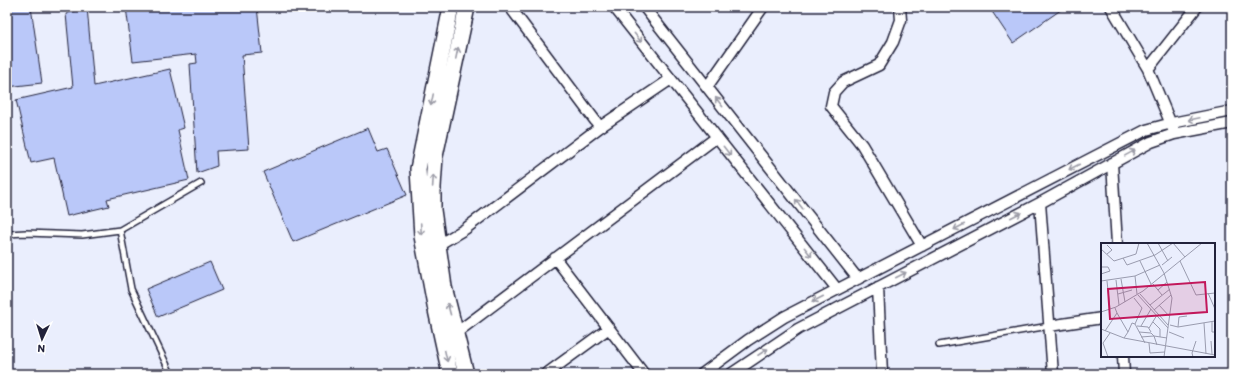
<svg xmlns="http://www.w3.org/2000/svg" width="1239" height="381" font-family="Itim,sans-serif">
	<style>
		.building { fill: #bac8f9; stroke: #22223b }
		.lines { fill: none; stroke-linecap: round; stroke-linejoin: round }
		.lane-casing { stroke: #22223b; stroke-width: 8 }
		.street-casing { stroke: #22223b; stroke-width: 13 }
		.secondary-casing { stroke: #22223b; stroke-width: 18 }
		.lane { stroke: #fff; stroke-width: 5 }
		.street { stroke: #fff; stroke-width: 10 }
		.secondary { stroke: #fff; stroke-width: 15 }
		.oneway { stroke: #9c9ca7 }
		.inset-road { fill: none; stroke: #9a9caf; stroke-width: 1 }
		.view { fill: #c2185b; fill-opacity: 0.15; stroke: #c2185b; stroke-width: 2 }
		.inset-edge { fill: none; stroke: #22223b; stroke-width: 2 }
	</style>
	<rect width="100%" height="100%" fill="#eaeefd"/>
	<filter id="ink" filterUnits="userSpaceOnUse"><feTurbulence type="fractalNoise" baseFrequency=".025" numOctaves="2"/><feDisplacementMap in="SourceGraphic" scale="8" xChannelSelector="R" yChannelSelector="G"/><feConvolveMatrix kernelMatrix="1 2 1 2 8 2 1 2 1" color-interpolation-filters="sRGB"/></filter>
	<g filter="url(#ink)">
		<path class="building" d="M7,7h24l11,76 -35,4z
			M85,7h2l7,79 76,-17 14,59 -6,2 11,50 -82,19 2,7 -42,10 -13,-58 -23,5 -15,-63 57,-13 -7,-73z
			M126,7h131l5,46 -20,2 7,94 -33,2 1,15 -20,7 -7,-109 7,-1 -1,-9 -63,7z
			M989,7h76l-52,36z
			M368,128l10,24 9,-3 20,46 -114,47 -30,-70z
			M210,262l12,28 -64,27 -12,-28z"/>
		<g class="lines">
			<defs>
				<path id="lane" d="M120,230l81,-47
					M7,234l19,-1 56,2 38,-5 11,59 40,85
					M939,345l110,-19"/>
				<path id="street" d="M510,7l90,120
					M614,7l223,282
					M644,7l214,272
					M900,7l1,13 -8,22 -14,23 -36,17 -9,10 -3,14 31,39 60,101
					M1111,7l37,62
					M707,87l56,-80
					M1173,129l-25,-60 49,-62
					M1112,163l5,81
					M1040,203l13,171
					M438,245l27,-16 135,-102 71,-48
					M555,258l89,116
					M878,287l4,87
					M1049,326l53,-8
					M456,333l261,-196
					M1123,356l1,18
					M546,374l63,-46
					M702,374l46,-34 36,-23 362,-187 26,-7 60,-12
					M731,374l67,-45 242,-126 111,-61 23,-8 58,-11"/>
				<path id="secondary" d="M450,374l-14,-64 -14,-74 -4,-67 33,-162
					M466,374l-22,-87 -11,-77v-23l2,-31 32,-149"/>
			</defs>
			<use href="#lane" class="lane-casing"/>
			<use href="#street" class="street-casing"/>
			<use href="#secondary" class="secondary-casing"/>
			<use href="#lane" class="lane"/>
			<use href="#street" class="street"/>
			<use href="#secondary" class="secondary"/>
		</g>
		<defs><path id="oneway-shaft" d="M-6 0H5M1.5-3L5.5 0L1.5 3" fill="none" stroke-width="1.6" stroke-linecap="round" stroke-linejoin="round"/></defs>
		<g class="oneway">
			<use href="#oneway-shaft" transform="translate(638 38) rotate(52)"/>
			<use href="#oneway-shaft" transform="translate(457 53) rotate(-78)"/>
			<use href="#oneway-shaft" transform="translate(432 100) rotate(102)"/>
			<use href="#oneway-shaft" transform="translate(719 102) rotate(-128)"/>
			<use href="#oneway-shaft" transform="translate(1194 119) rotate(168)"/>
			<use href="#oneway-shaft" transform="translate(727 151) rotate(52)"/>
			<use href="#oneway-shaft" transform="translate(1130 153) rotate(-29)"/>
			<use href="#oneway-shaft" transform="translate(1074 167) rotate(153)"/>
			<use href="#oneway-shaft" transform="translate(433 181) rotate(-86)"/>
			<use href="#oneway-shaft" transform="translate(799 204) rotate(-128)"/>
			<use href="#oneway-shaft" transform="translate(1016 215) rotate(-27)"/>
			<use href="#oneway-shaft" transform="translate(959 227) rotate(153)"/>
			<use href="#oneway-shaft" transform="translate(421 229) rotate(87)"/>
			<use href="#oneway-shaft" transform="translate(808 252) rotate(52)"/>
			<use href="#oneway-shaft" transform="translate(901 275) rotate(-27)"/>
			<use href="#oneway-shaft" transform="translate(818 299) rotate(153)"/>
			<use href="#oneway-shaft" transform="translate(449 309) rotate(-105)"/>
			<use href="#oneway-shaft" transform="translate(763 352) rotate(-33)"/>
			<use href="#oneway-shaft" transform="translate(446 356) rotate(77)"/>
		</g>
	</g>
	<g transform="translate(1101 243)">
		<rect width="114" height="114" fill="#eaeefd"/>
		<path class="inset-road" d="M46,0l17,30 8,25 -8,59M57,0l10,18M6,2l5,5 -5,4M0,6l13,12 22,-7 3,-11M22,15l4,7 28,-10 18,-12 12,14M39,18l11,23M79,18l16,34 19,-2M61,22l10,-8M0,24h7l2,4 -9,3M34,33l2,18M20,36l4,23M15,37l3,25M0,38l34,-5 25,-11M6,38l3,28M52,41l9,11M57,47l9,-8M107,50l7,16M17,51l14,-4M39,51l28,31M37,52l30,33M33,55l8,10 -7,16 10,19M49,62l20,-16M58,62l11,12M53,67l17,-15M0,69l15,-5 27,-16 59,-48M16,70l11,19 -4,6M111,78v11h3M52,79l7,7v8M103,80l2,31M69,82l8,2 37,-6M36,83l11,1 3,5M40,83l10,-17M77,84l1,-10 8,-1M48,85l8,-13M0,86l23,9 91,17M4,88l12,-18 -2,-5M27,89l4,-9 3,1M38,89l12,1 3,3 -13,1M68,89l15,6M110,98l1,13M48,100l1,10 15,-1M56,102l-3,-9 13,2M7,114l-5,-14 7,-10M92,114l-1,-4 4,-12"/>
		<path class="view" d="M104,39l2,30 -97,7 -2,-30z"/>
		<rect width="114" height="114" class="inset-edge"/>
	</g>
	<rect width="1239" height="381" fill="none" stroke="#fff" stroke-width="24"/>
	<rect x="12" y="12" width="1215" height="357" fill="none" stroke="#22223b" stroke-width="1.5" filter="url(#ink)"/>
	<g transform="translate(42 339) rotate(184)" stroke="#ffffff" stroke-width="3" paint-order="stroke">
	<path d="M0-3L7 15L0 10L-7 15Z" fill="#22223b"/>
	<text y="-6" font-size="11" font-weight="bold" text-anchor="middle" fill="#22223b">N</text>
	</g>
</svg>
